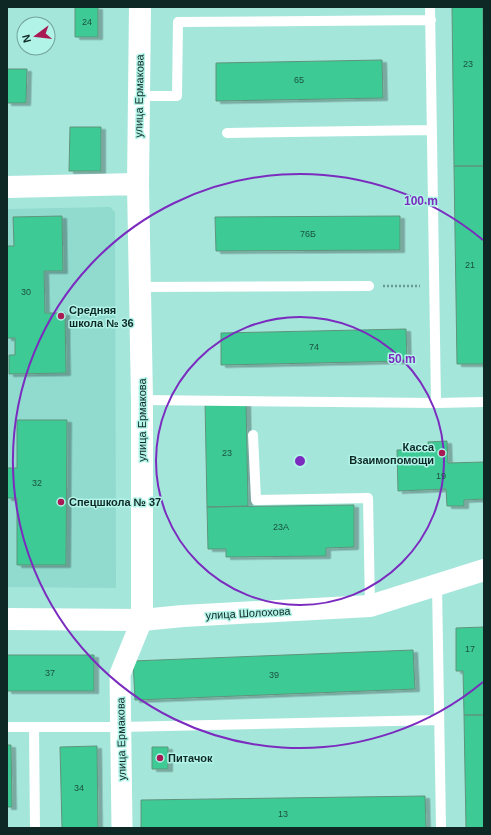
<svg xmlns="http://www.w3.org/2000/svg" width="491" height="835" font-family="Helvetica,sans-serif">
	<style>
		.built { fill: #90dace }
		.building { fill: #3cca94; stroke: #60947c; filter: url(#shadow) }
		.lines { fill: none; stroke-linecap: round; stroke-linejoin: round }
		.path { stroke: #689a91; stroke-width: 2.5; stroke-dasharray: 2 2; stroke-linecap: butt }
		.lane { stroke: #fff; stroke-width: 10 }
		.street { stroke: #fff; stroke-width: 21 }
		.secondary { stroke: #fff; stroke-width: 22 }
		.ring { fill: none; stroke: #7b2cbf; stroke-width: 2 }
		.poi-dot { fill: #a91954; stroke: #b2f3e8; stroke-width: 1.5 }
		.labels { text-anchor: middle; stroke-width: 3; stroke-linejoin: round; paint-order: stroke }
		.number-label { font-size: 9px; fill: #1a5141 }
		.street-label { font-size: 11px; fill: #0e2925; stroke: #b2f3e8 }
		.poi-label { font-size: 11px; font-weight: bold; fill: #0e2925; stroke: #b2f3e8; text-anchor: start }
		.centre { fill: #7b2cbf; stroke: #b2f3e8; stroke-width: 2 }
		.ring-label { font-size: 12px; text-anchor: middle; font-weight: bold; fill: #7b2cbf; stroke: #b2f3e8; stroke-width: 3; stroke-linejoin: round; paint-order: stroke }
	</style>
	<defs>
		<filter id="shadow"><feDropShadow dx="4.5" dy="2.5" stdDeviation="0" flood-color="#0004"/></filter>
	</defs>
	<rect width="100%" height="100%" fill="#a5e6db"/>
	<path class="built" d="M110,207l5,5v6l1,370 -109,-1v-378z"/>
	<path class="building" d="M75,7h23v30h-23z
		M452,7h31l1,159h-30z
		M382,60l1,38 -167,3v-38z
		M7,69h20l-1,34h-19z
		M70,127h31v44h-32z
		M454,166h30v198h-27z
		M62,216l1,55h-19l1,42h20l1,60 -57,1v-19h6v-17h-8v-92h7l-1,-29z
		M400,216v34l-184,1 -1,-34z
		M406,329l1,32 -186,4v-32z
		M246,399l2,107 -41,1 -2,-107z
		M17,420h50l-1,145h-49v-67h-10v-30h10z
		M447,441l1,22 36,-1v37l-20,1v6h-17l-1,-17 -48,2 -1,-41 32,-1 -1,-7z
		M354,505v42l-28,1v8l-100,1v-8h-18l-1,-42z
		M484,627v88h-20l-1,-44h-7v-43z
		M413,650l2,39 -280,11 -2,-39z
		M7,655h87v36h-87z
		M464,715h20v113h-18z
		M7,745h4l1,62h-5z
		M97,746l1,82h-36l-2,-81z
		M152,747h16v22h-16z
		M425,796l1,32h-285v-28z"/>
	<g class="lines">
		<path class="path" d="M383,286h37"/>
		<path class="lane" d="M430,7l6,396 48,-1
			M139,96h38l1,-74 253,-2
			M227,133l205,-3
			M140,287l229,-1
			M142,400l294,3
			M253,435l3,65 112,-2 2,108
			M437,585l4,243
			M7,727h114l318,-7
			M34,727l1,101"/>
		<path class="street" d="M122,828l-2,-154 22,-54"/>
		<path class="secondary" d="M140,7l-2,177 4,216v220
			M7,187l131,-3
			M7,619l135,1 41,-4 187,-10 114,-36"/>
	</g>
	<g class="ring">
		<circle cx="300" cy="461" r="144"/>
		<path d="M483 682A287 287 0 1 1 483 240"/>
	</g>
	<g class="poi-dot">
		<circle cx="61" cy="316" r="4"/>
		<circle cx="442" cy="453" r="4"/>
		<circle cx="61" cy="502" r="4"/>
		<circle cx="160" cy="758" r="4"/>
	</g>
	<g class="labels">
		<g class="number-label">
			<text x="87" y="25">24</text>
			<text x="468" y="67">23</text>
			<text x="299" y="83">65</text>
			<text x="308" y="237">76Б</text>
			<text x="470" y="268">21</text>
			<text x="26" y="295">30</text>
			<text x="314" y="350">74</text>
			<text x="227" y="456">23</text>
			<text x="441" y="479">19</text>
			<text x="37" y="486">32</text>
			<text x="281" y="530">23А</text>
			<text x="470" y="652">17</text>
			<text x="50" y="676">37</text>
			<text x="274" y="678">39</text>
			<text x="79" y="791">34</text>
			<text x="283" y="817">13</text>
		</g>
		<g class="street-label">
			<text transform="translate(139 96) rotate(-89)" y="4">улица Ермакова</text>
			<text transform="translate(142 420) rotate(-90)" y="4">улица Ермакова</text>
			<text transform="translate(248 613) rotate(-3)" y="4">улица Шолохова</text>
			<text transform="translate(121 739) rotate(-91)" y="4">улица Ермакова</text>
		</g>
		<g class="poi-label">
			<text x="69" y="314">Средняя<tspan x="69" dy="13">школа № 36</tspan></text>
			<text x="434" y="451" text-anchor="end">Касса<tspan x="434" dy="13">Взаимопомощи</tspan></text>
			<text x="69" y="506">Спецшкола № 37</text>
			<text x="168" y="762">Питачок</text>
		</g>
	</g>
	<circle cx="300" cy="461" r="6" class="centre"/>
	<g class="ring-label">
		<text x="421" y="205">100 m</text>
		<text x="402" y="363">50 m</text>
	</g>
	<rect width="491" height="835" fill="none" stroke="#0e2925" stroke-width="16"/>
	<g transform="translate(36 36) rotate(255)"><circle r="19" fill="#b2f3e8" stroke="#70a29a"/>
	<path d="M0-3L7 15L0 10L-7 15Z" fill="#a91954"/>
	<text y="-6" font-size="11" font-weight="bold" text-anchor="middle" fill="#0e2925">N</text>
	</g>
</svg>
